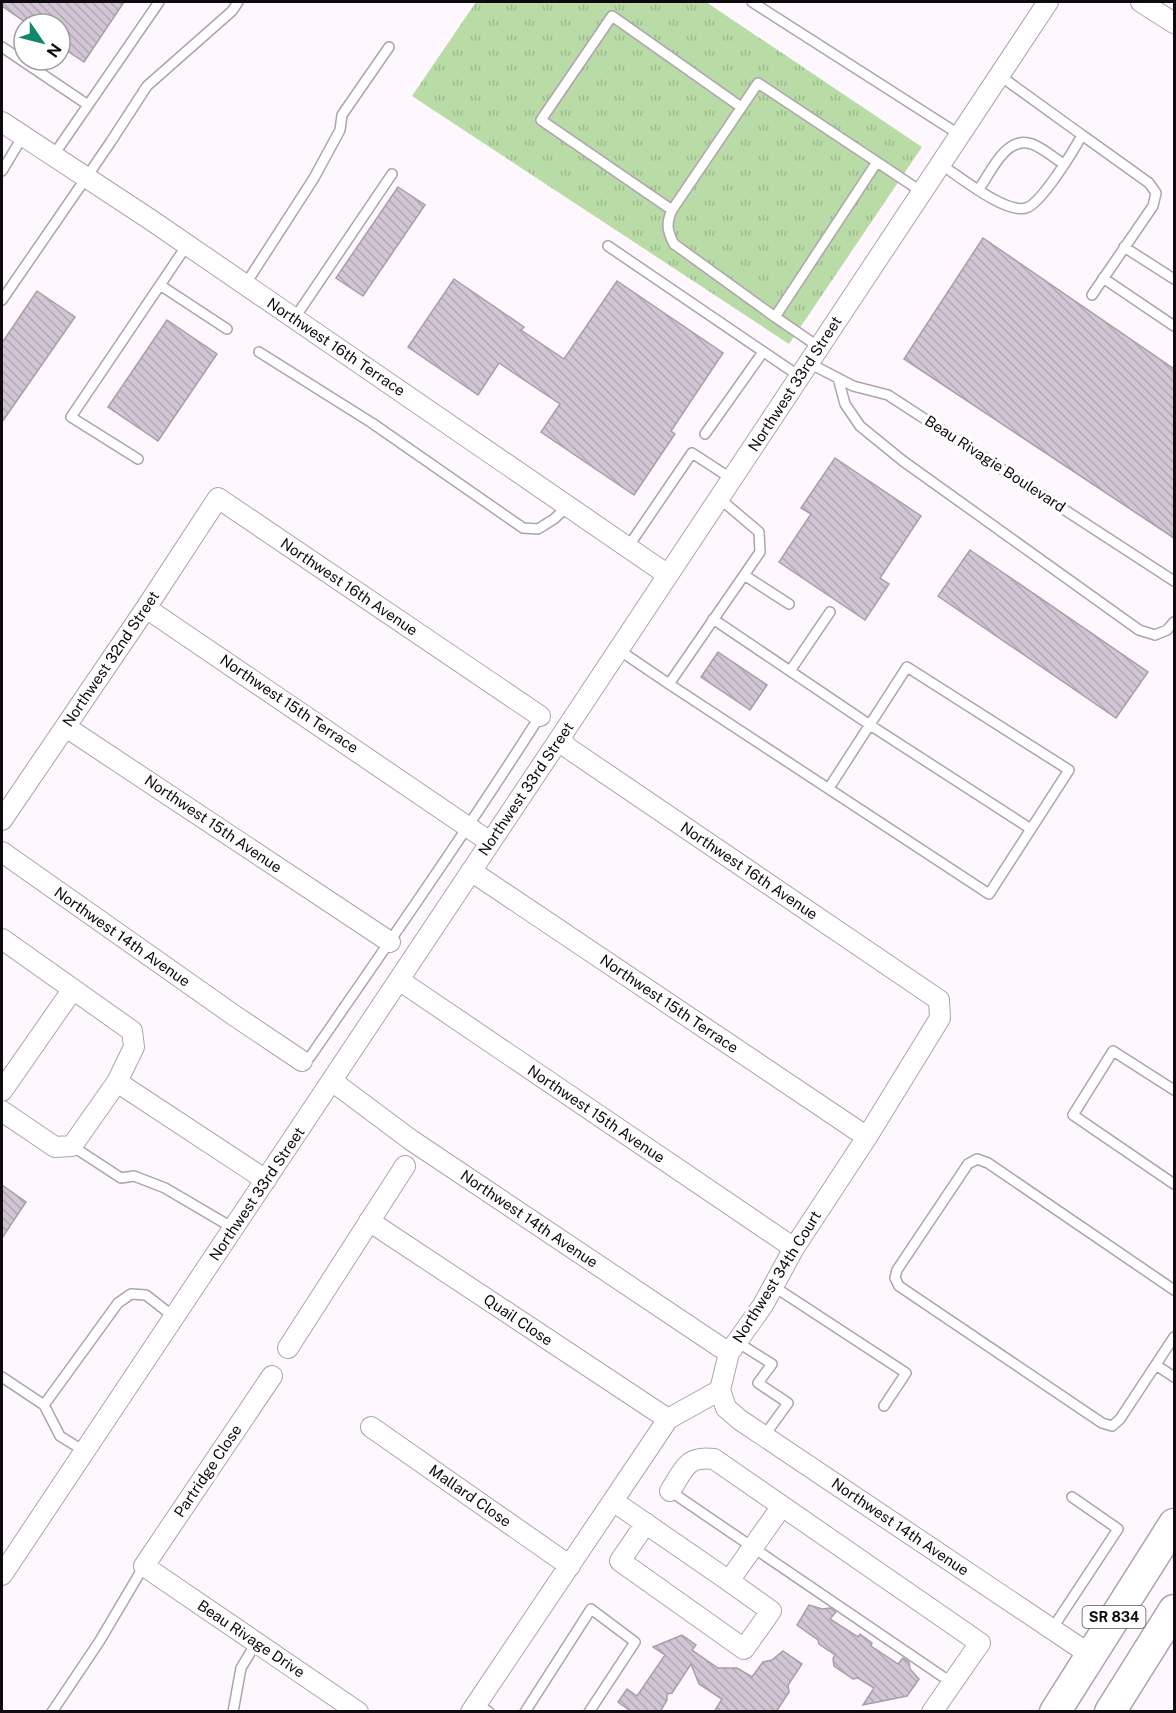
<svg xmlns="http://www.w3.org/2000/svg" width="1176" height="1713" font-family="'Public Sans',sans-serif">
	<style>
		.grass { fill: url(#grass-tufts) }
		.building { fill: url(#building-back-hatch); stroke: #a99dab; stroke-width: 1.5 }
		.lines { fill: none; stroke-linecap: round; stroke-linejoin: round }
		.service-casing { stroke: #afa2b0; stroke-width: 12 }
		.minor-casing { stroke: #afa2b0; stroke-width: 22 }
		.primary-casing { stroke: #afa2b0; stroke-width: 33 }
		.service { stroke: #fff; stroke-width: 9 }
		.minor { stroke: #fff; stroke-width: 20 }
		.primary { stroke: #fff; stroke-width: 30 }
		.labels { text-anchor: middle; stroke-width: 6; stroke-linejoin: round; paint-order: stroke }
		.shield { fill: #fff; stroke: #565456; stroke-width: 1.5 }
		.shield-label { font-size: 14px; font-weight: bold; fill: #0e0a0e }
		.street-label { font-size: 15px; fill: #0e0a0e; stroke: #fff }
	</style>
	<defs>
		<pattern id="grass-tufts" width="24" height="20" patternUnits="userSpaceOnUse" patternTransform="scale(1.5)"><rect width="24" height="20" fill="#b9dba6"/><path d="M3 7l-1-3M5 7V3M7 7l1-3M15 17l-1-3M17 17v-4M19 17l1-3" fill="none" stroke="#9ebb8e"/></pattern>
		<pattern id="building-back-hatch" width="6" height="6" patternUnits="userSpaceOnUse" patternTransform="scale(1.5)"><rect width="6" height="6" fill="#d2c5d4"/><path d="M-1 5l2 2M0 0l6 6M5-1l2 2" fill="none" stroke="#b3a8b5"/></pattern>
	</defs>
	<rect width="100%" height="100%" fill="#fef8fe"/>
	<path class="grass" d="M476,2h230l216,145 -133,197 -377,-248z"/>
	<path class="building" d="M2,2h122l-40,60 -24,-16v-22h-32l-26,-18z
		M398,187l27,18 -62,91 -27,-18z
		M983,238l191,131v169l-270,-179z
		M454,279l70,48 -3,3 43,29 53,-78 106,72 -52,78 4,3 -41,61 -93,-63 19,-28 -61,-41 -21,32 -70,-48z
		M37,291l38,26 -73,105v-79z
		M167,320l50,34 -59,87 -50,-34z
		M835,458l86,58 -41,62 9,6 -24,36 -86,-58 32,-48 -10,-6z
		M970,550l178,122 -32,46 -178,-122z
		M718,652l49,33 -17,25 -49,-33z
		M2,1185l24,17 -24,36z
		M809,1605l13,4 8,-1 6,4 -6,7 28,18 2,-3 12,9 -1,3 27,18 5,-6 6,4 1,7 9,10 -12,17 -44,9 11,-17 -16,-10 -5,1 -19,-13 -1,-7 2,-4 -16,-11 -1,-4 -21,-15z
		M682,1635l14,10 -4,5 26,18h19l15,9 11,-15 9,-2 11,-9 19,13 -14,21 1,7 -13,20h-62l8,-13 -23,-15 -8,-20 -19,29 -5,1v6l-7,12h-28l-14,-10 9,-13 10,7 28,-41 -12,-8z"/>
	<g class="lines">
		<defs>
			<path id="service" d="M752,2l208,133
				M2,47l86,58
				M1082,135l67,48 7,10 -3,13 -61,89
				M53,156l106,-154
				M940,164c19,12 65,50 86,44 15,-4 48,-58 56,-73l-83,-60
				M2,171l21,-35
				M979,189c12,-17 27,-54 53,-45 11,4 22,14 32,20
				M672,210l-131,-90 71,-104 129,91
				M608,246l191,130
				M1124,247l50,32
				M1103,278l71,48
				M160,285l67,44
				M245,285l69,-107 26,-48 2,-15 47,-68
				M2,300l108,-157 37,-57 85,-75 6,-9
				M775,317l-101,-73c-7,-13 -8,-21 -2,-34l86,-127 119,79
				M294,319l98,-145
				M819,347l-44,-30 102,-155 45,30
				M259,352l113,71 151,105 15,1 16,-10 14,-13
				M809,363l44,23 35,9 286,186
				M838,378l7,26 15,22 43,35 236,169 16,5 12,-5 7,-8
				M705,434l58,-82
				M138,459l-67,-42 116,-172
				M628,547l64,-94 40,26
				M744,575l45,29
				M619,650l50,34 91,-132 -1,-20 -40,-34
				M790,671l40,-59
				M669,684l320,210 42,-65 -161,-104 -157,-106
				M829,788l78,-121 162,103 -38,59
				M302,1061l8,-4c78,-113 156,-225 230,-341
				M1174,1090l-61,-39 -40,64 101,69
				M72,1146l49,32 13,-2 31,12 68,40
				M773,1286l133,87 -22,33
				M1174,1290l-186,-127 -11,-4 -9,5 -71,106 -2,8 4,8 203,137 10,3 8,-7 54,-82
				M737,1342l35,22 -14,19 30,20 -24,33
				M1156,1365l18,12
				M2,1377l42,28
				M84,1451l-24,-15 -16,-31 74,-102 13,-9 15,1 28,22
				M670,1491l282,192
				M1052,1629l66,-100 -46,-32
				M476,1703l13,9
				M52,1712l47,-70 45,-76
				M233,1712l8,-44 15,-25
				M525,1712l66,-103 44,33 -46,70"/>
			<path id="minor" d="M1141,2l33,21
				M2,122l149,98 517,355
				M146,608l344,234
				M66,727l324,215
				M2,820l144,-212 72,-110 322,218
				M2,852l233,164 67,45
				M471,871l396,266
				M2,939l130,92 2,16 -17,35 -45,64 -17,1 -53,-36
				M399,980l395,268
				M332,1081l79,59 318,213
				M117,1082l149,98
				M2,1091l71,-102
				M369,1221l299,198
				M288,1348l117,-182
				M272,1376l-128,190 214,146
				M720,1390l6,18 14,12 349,234
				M371,1427l199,139
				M670,1491c14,-21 16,-36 44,-32l266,184 -48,69
				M613,1501l116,80
				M646,1523l-26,38 124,88 27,-38 -42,-30 53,-75
				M2,1575l558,-837 488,-736
				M471,1712l197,-293 52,-29 9,-37 34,-48 31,-57 73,-111 73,-119 -1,-18 -371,-252 -8,-10"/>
			<path id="primary" d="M1055,1712l119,-188
				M1110,1712l64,-102"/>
		</defs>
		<use href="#service" class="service-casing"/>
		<use href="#minor" class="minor-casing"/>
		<use href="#primary" class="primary-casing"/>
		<use href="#service" class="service"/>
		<use href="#minor" class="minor"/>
		<use href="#primary" class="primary"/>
	</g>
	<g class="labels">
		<rect class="shield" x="1082.5" y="1606" width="63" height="22" rx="4.5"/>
		<g class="shield-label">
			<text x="1114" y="1622">SR 834</text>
		</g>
		<g class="street-label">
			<text transform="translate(336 347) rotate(34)" y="5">Northwest 16th Terrace</text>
			<text transform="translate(795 384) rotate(-57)" y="5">Northwest 33rd Street</text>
			<text transform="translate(995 464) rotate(33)" y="5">Beau Rivagie Boulevard</text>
			<text transform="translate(349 587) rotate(34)" y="5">Northwest 16th Avenue</text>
			<text transform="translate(111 659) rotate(-56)" y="5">Northwest 32nd Street</text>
			<text transform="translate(289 704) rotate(34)" y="5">Northwest 15th Terrace</text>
			<text transform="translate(526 789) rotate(-56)" y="5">Northwest 33rd Street</text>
			<text transform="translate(213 824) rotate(34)" y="5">Northwest 15th Avenue</text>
			<text transform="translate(749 871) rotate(34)" y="5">Northwest 16th Avenue</text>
			<text transform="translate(122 937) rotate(35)" y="5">Northwest 14th Avenue</text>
			<text transform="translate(669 1004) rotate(34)" y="5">Northwest 15th Terrace</text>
			<text transform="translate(596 1114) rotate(34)" y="5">Northwest 15th Avenue</text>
			<text transform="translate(257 1194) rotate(-56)" y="5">Northwest 33rd Street</text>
			<text transform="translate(529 1219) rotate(34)" y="5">Northwest 14th Avenue</text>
			<text transform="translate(777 1277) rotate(-58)" y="5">Northwest 34th Court</text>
			<text transform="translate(518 1320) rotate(34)" y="5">Quail Close</text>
			<text transform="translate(208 1471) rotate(-56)" y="5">Partridge Close</text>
			<text transform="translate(470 1496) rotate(35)" y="5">Mallard Close</text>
			<text transform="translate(900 1527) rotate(34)" y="5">Northwest 14th Avenue</text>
			<text transform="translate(251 1639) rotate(34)" y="5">Beau Rivage Drive</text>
		</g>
	</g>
	<rect width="1176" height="1713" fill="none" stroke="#0e0a0e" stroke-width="6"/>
	<g transform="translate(42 42) rotate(125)"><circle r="28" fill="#ffffff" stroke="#9f9d9f" stroke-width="1.5"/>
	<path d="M0-4.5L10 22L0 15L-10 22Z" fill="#0f896c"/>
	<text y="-9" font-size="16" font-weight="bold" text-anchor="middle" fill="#0e0a0e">N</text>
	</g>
</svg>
